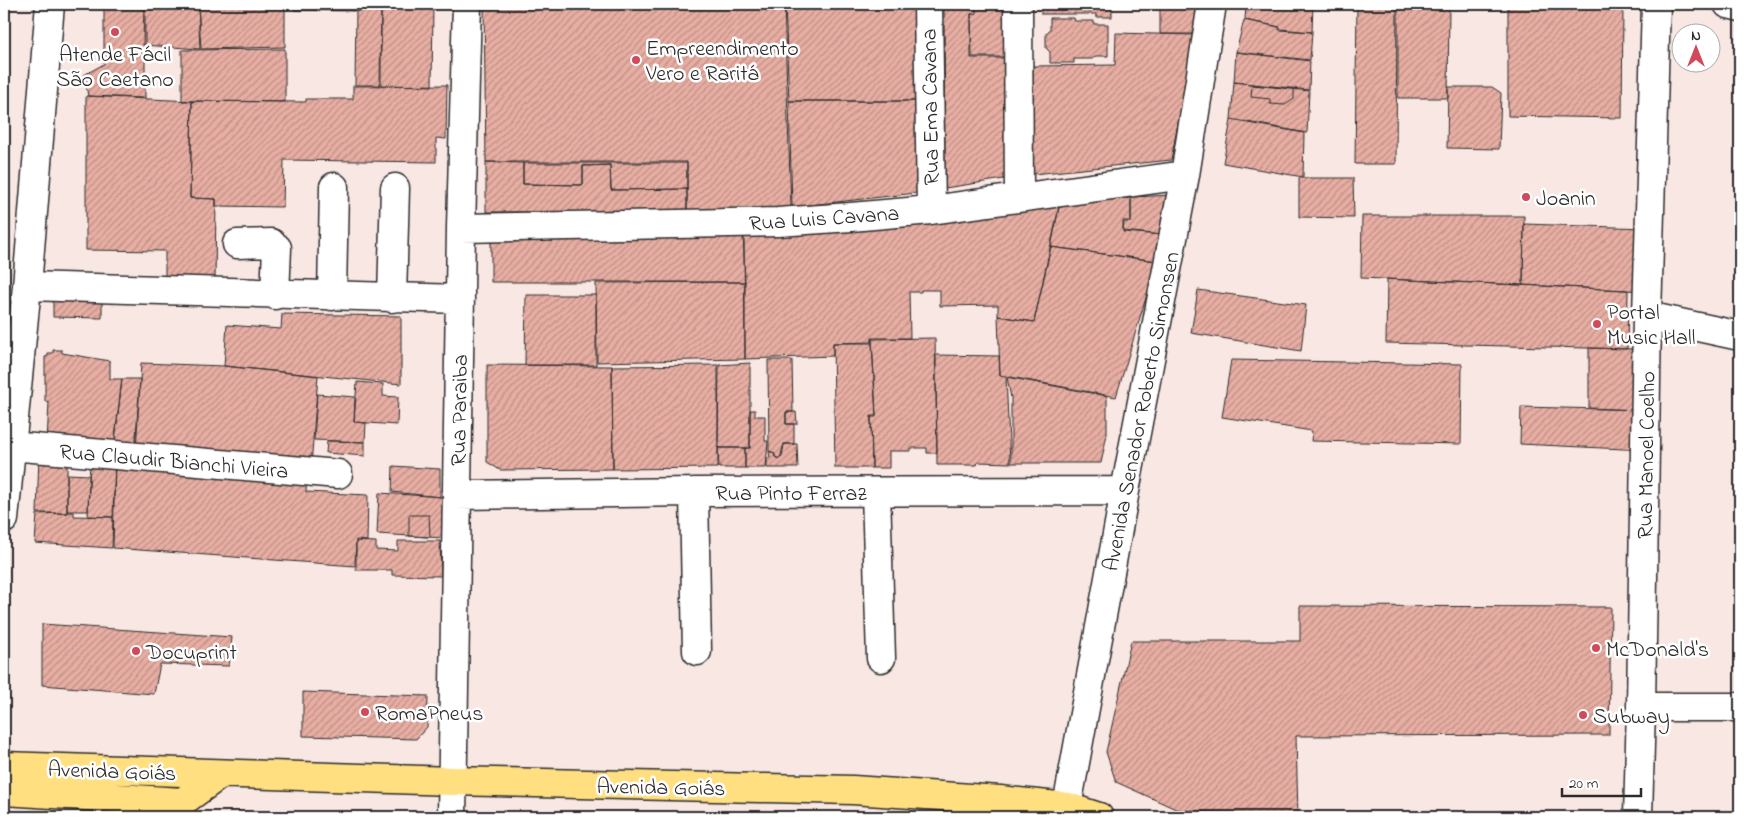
<svg xmlns="http://www.w3.org/2000/svg" width="1744" height="821" font-family="'Indie Flower',sans-serif">
	<style>
		.building { fill: url(#building-hatch); stroke: #2b2b2b }
		.lines { fill: none; stroke-linecap: round; stroke-linejoin: round }
		.minor-casing { stroke: #2b2b2b; stroke-width: 31 }
		.major-casing { stroke: #2b2b2b; stroke-width: 31 }
		.minor { stroke: #fff; stroke-width: 28 }
		.major { stroke: #ffdf80; stroke-width: 28 }
		.poi-dot { fill: #d1495b; stroke: #fff; stroke-width: 2 }
		.labels { text-anchor: middle; stroke-width: 5; stroke-linejoin: round; paint-order: stroke }
		.poi-label { font-size: 22px; fill: #2b2b2b; stroke: #fff; text-anchor: start }
		.street-label { font-size: 22px; fill: #2b2b2b; stroke: #fff }
	</style>
	<defs>
		<pattern id="building-hatch" width="6" height="6" patternUnits="userSpaceOnUse" patternTransform="scale(1.25)"><rect width="6" height="6" fill="#e8aea3"/><path d="M-1 1l2-2M0 6l6-6M5 7l2-2" fill="none" stroke="#bc8e85"/></pattern>
	</defs>
	<rect width="100%" height="100%" fill="#f8e7e3"/>
	<filter id="ink" filterUnits="userSpaceOnUse"><feTurbulence type="fractalNoise" baseFrequency=".02" numOctaves="2"/><feDisplacementMap in="SourceGraphic" scale="10" xChannelSelector="R" yChannelSelector="G"/><feConvolveMatrix kernelMatrix="1 2 1 2 8 2 1 2 1" color-interpolation-filters="sRGB"/></filter>
	<g filter="url(#ink)">
		<path class="building" d="M104,4h41v94l-57,-2 -4,-21 20,-11z
			M144,4h54l2,45 -57,-4z
			M198,4h87v43l-84,2z
			M294,4h65v7l-65,-1z
			M359,4h22l-1,81h-25l1,-74h3z
			M381,4h52l-1,82 -51,-1z
			M484,4h300l7,203 -104,5v-50h-201z
			M785,4h138l1,97h-135z
			M944,4h32v10h-5v44h44l2,119 -72,11z
			M976,4h40l-5,53h-39l-1,-43h5z
			M1041,4h71v13h-16v-3h-55z
			M1171,4h30l-5,30h-36v-29h11z
			M1246,4h67l-1,28 -32,-3v-2l-35,-7z
			M1357,4h40l-1,160h-41z
			M1398,4h51l-1,94h-50z
			M1508,4h115l-1,114 -114,-2z
			M1050,18h24l1,3h19v3h14v32h-12l-4,3h-18v4h-24v-11l-4,-4v-15l4,-3z
			M1244,20l35,7v3l33,2 -2,28 -74,-8z
			M1116,33l79,2 -24,125 -138,14v-108l82,-1z
			M285,49v53l-103,-1v-51z
			M1236,52l74,9 -1,29 -75,-8z
			M1234,82l75,9 -2,42 -76,-14z
			M447,85l-1,54 -10,-1v24l-152,-2 -1,47 -67,-1v-7l-26,-1 2,-97 114,1v-3h47v-13z
			M1252,85l42,4v10l-9,6 -15,-1v-5l-19,-2z
			M1448,87h44l9,6 -2,56 -52,-1z
			M86,96l106,5 -2,97 26,1 -1,86 -50,-1v-33l-79,-1z
			M789,101h135l1,91 -133,15z
			M1231,120l73,13 -1,44 -80,-14z
			M486,162l37,1v21l60,1v-19l27,-1 1,25 76,-1v23h-201z
			M523,163h164v26l-76,1 -1,-25 -27,1v19l-60,-1z
			M1299,178h54l1,40 -55,-1z
			M1174,195l-12,40 -39,-4 1,-9h7v-25z
			M1131,198v23h-8v11l39,3 -5,26 -106,-14 8,-40h3v-5z
			M1059,207l-25,115 -36,-6v-11l-58,1v-16h-19v2h-12l1,46h-38v4l-39,1v13l-88,3 -1,-127 171,-8z
			M1362,216h162l-1,69 -162,-7z
			M1524,224l122,4 -2,63 -121,-6z
			M743,232l2,50h-254v-48z
			M1051,247l106,14 -41,136 -116,-22 -2,-59 36,6z
			M1387,279l241,11 -1,59 -241,-6z
			M745,282v77l-148,3 -1,-79z
			M1198,290l108,15 -5,46 -110,-18z
			M526,295h70v70h-71z
			M53,300l49,1v17l-49,-1z
			M282,314l119,2v68l-177,-18 3,-41 54,4z
			M935,338l2,115h-10v-5h-16v3h-22v17h-17l-1,-51h5l-4,-78z
			M833,343h39l4,73h-5l1,52h-37z
			M1589,348l49,1v61l-49,-2z
			M53,350h9v3l48,8v18h12l-8,68 -67,-5 2,-40 -4,-1v-44l3,-1v-3h5z
			M936,355l63,1 1,20 6,1 4,86 -32,-1 -1,3h-40z
			M768,360h24l1,52h-7v12h8v20h-10l-2,13 -3,2 -4,-2 -1,-4 -5,-2z
			M1231,360l231,4 -1,80 -150,-3 1,-10 -90,-14z
			M141,363l83,3 94,10 -7,90 -175,-15z
			M750,363v85h-32l1,-83z
			M487,365l125,1 1,103 -113,1 -13,-8z
			M718,365v103l-105,1 -1,-103z
			M1007,377l100,19v38l-6,29h-90v-65z
			M122,379h18l-5,72 -21,-2z
			M357,382l26,2v12l15,1 -1,28 -43,-3z
			M317,394l38,3 -1,25 12,1 -1,19 -51,-2z
			M1521,407l124,3 -1,40 -124,-6z
			M750,410h5v6h10v25h3l-2,27h-21v-20h5z
			M786,412h10l1,12h-11z
			M327,441l38,1v14l-39,-3z
			M784,444h13l1,24h-31v-10h3l-1,-7 5,2 2,5h4z
			M718,448h27v20h-26z
			M39,455l28,2v56h-30z
			M90,459l25,1 -2,57 -25,-1z
			M115,460l192,16 -1,16 62,3 -1,46 -11,-1 -1,26 -242,-18z
			M393,466l47,3v28l-48,-5z
			M67,474l22,1 -1,36h-21z
			M379,493l66,4 -1,41 -67,-4z
			M67,512h7v4l39,1 -1,31 -77,-5 2,-29 30,-1z
			M409,515h20l1,22 -21,-1z
			M356,541l20,1v8l22,1v-10h42l1,35 -49,-1v-5h-36z
			M1300,606l311,1 -2,128 -313,1 2,81 -120,-7 -62,-28 -10,-30 25,-111h169z
			M42,624l190,13 -3,29 -69,-2 -6,30 -112,-9z
			M303,692l125,4 -1,31 -11,12 -113,-3z"/>
		<g class="lines">
			<defs>
				<path id="minor" d="M928,4l3,206
					M1018,4l1,193
					M1728,4l12,3
					M461,228l317,-6 73,-5 80,-7 254,-35
					M237,244l34,-1 6,5 -2,47
					M27,286l433,13
					M332,296l2,-109
					M392,298l3,-110
					M1647,316l93,20
					M10,446l328,28
					M694,492l3,159
					M876,492l5,166
					M457,495l237,-3 431,-1
					M4,519l23,-233 23,-282
					M1641,707h99
					M452,817l9,-589 6,-224
					M1065,817l60,-326 60,-316 27,-171
					M1638,817l3,-110 6,-391 9,-312"/>
				<path id="major" d="M4,766l448,15 401,9 147,10 68,7 31,10
					M4,791l178,11 39,-28"/>
			</defs>
			<use href="#minor" class="minor-casing"/>
			<use href="#major" class="major-casing"/>
			<use href="#minor" class="minor"/>
			<use href="#major" class="major"/>
		</g>
	</g>
	<g class="poi-dot">
		<circle cx="115" cy="32" r="5"/>
		<circle cx="636" cy="60" r="5"/>
		<circle cx="1526" cy="197" r="5"/>
		<circle cx="1597" cy="324" r="5"/>
		<circle cx="1596" cy="648" r="5"/>
		<circle cx="136" cy="651" r="5"/>
		<circle cx="365" cy="712" r="5"/>
		<circle cx="1583" cy="715" r="5"/>
	</g>
	<g class="labels">
		<g class="poi-label">
			<text x="646" y="55">Empreendimento<tspan x="646" dy="25">Vero e Raritá</tspan></text>
			<text x="115" y="61" text-anchor="middle">Atende Fácil<tspan x="115" dy="25">São Caetano</tspan></text>
			<text x="1536" y="205">Joanin</text>
			<text x="1607" y="319">Portal<tspan x="1607" dy="25">Music Hall</tspan></text>
			<text x="1606" y="656">McDonald's</text>
			<text x="146" y="659">Docuprint</text>
			<text x="375" y="720">RomaPneus</text>
			<text x="1593" y="723">Subway</text>
		</g>
		<g class="street-label">
			<text transform="translate(929 107) rotate(-91)" y="8">Rua Ema Cavana</text>
			<text transform="translate(824 217) rotate(-4)" y="8">Rua Luis Cavana</text>
			<text transform="translate(458 410) rotate(-89)" y="8">Rua Paraiba</text>
			<text transform="translate(1140 411) rotate(-79)" y="8">Avenida Senador Roberto Simonsen</text>
			<text transform="translate(1645 455) rotate(-89)" y="8">Rua Manoel Coelho</text>
			<text transform="translate(174 460) rotate(5)" y="8">Rua Claudir Bianchi Vieira</text>
			<text x="791" y="500">Rua Pinto Ferraz</text>
			<text transform="translate(112 770) rotate(2)" y="8">Avenida Goiás</text>
			<text transform="translate(661 786) rotate(1)" y="8">Avenida Goiás</text>
		</g>
	</g>
	<rect width="1744" height="821" fill="none" stroke="#fff" stroke-width="20"/>
	<rect x="10" y="10" width="1724" height="801" fill="none" stroke="#2b2b2b" stroke-width="2" filter="url(#ink)"/>
	<g transform="translate(1696 48)"><circle r="24" fill="#ffffff" stroke="#aaaaaa"/>
	<path d="M0-4L9 19L0 12L-9 19Z" fill="#d1495b"/>
	<text y="-8" font-size="14" font-weight="bold" text-anchor="middle" fill="#2b2b2b">N</text>
	</g>
	<path d="M1562 788v8h79v-8" fill="none" stroke="#2b2b2b" stroke-width="2.5"/>
	<text x="1569" y="788" font-size="15" fill="#2b2b2b" stroke="#ffffff" stroke-width="4" paint-order="stroke">20 m</text>
</svg>
